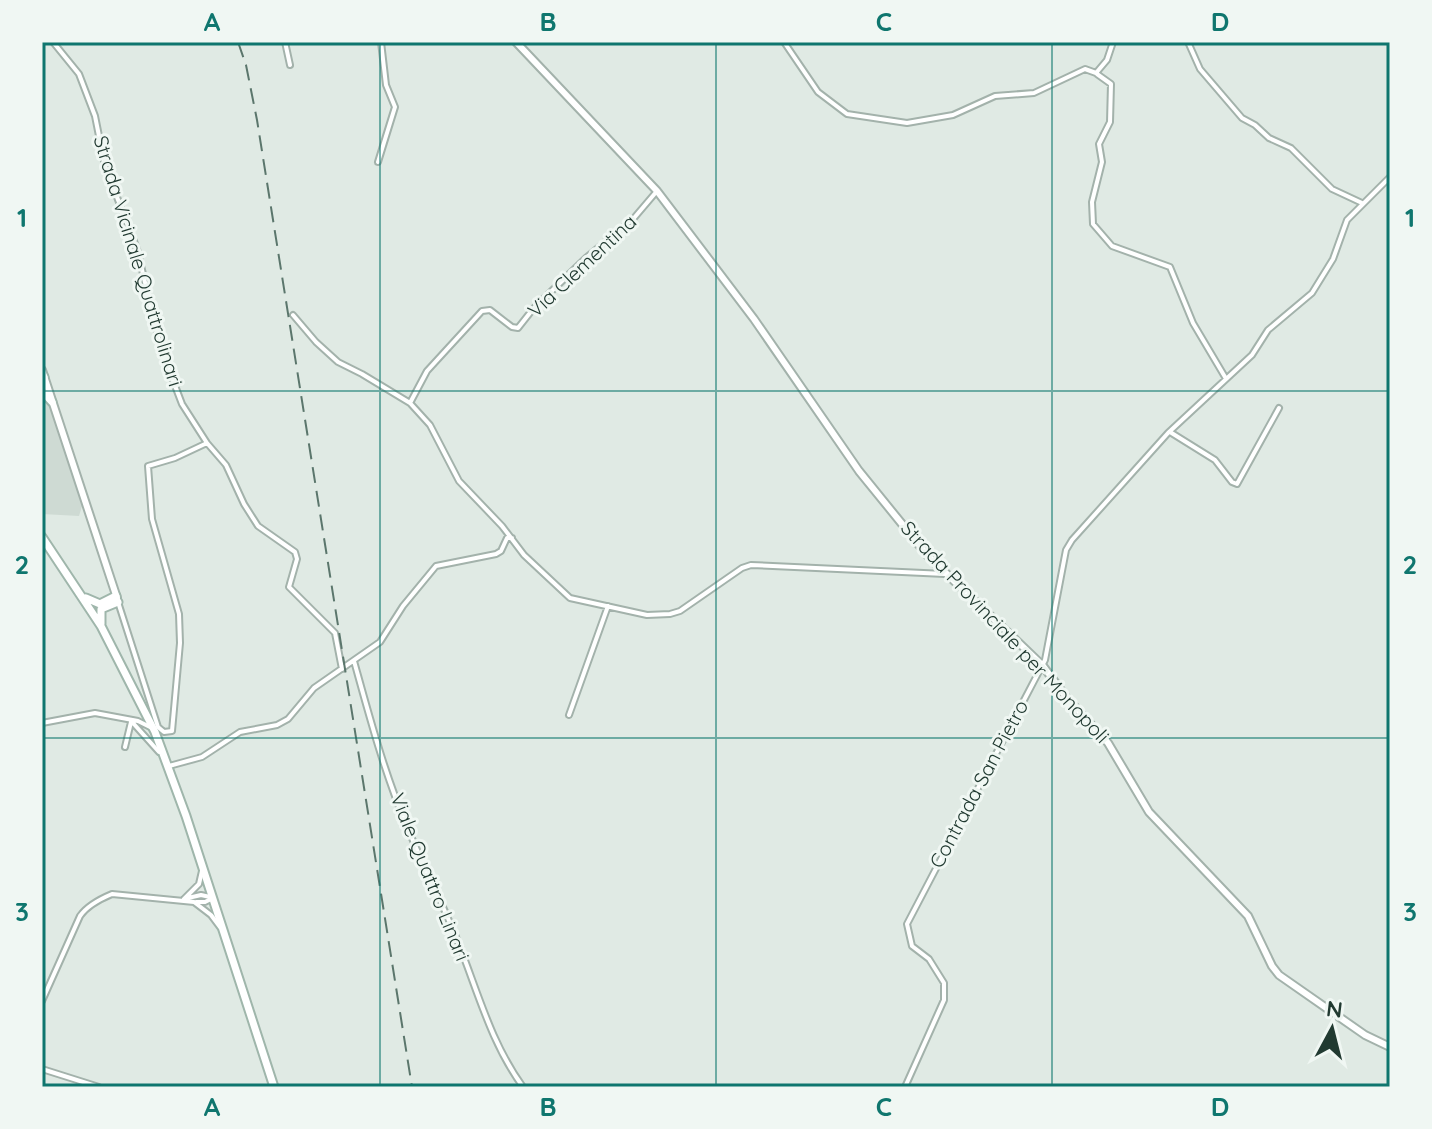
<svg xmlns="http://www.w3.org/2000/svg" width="1432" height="1129" font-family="Quicksand,sans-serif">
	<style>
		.built { fill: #cedad3 }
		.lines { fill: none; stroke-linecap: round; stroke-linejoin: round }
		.minor-casing { stroke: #a3b2ab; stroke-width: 8 }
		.tertiary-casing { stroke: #a3b2ab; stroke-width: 10 }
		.secondary-casing { stroke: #9fb6ab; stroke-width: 11 }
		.minor { stroke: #fff; stroke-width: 4 }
		.tertiary { stroke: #fff; stroke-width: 6 }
		.secondary { stroke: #fff; stroke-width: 7 }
		.rail { stroke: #5b766c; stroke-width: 2; stroke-dasharray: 16 8; stroke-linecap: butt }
		.grid { fill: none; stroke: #0f766e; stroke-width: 2; stroke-opacity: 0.55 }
		.labels { text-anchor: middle; stroke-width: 6; stroke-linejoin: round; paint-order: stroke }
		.street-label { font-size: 20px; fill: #213a31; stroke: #f0f7f3 }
		.neatline { fill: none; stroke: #0f766e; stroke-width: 3 }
		.grid-label { font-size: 26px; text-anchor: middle; font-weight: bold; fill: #0f766e }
	</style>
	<rect width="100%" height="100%" fill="#e0eae4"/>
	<path class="built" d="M42,400h6l35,103 -4,13 -37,-2z"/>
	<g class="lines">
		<defs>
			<path id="minor" d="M53,42l26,32 16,42 10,50 32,83 24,100 21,55 25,39 19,22 18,39 14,22 37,26 2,7 -8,28 46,46 7,36
				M285,42l5,23
				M784,42l34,50 29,22 60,9 46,-8 42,-19 39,-3 51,-24 11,4 11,-13 6,-18
				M1188,42l12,27 42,49 13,7 14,13 22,10 41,41 30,14
				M1097,74l14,10 -1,38 -11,22 3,18 -10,40 1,22 19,22 58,21 23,56 32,54
				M378,162l17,-55 -9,-22 -5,-43
				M293,315l23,27 22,20 24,12 48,29 20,22 29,56 43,45 22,29 46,43 77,17 23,-1 10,-3 62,-43 9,-3 194,9
				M410,403l17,-32 55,-60 8,-1 22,17 6,1 15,-19 54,-52 47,-39 23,-27
				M1170,432l45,28 17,22 5,2 42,-76
				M118,602l40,125 6,5 8,-1 8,-88 -1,-29 -27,-95 -4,-53 27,-8 32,-15
				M354,661c15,54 30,111 52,163 16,40 36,78 52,118 20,50 33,101 65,145
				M569,715l39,-109
				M42,723l53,-10 43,8 14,7
				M133,723l26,29
				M125,747l6,-25
				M169,766l33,-9 38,-25 37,-7 11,-6 26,-31 66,-46 23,-36 33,-40 60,-12 5,-3 6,-13h5
				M188,898l13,-3 9,2
				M184,899l15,-15 3,-13
				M196,902h9l8,-4
				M42,1001l38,-85c7,-10 20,-17 32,-22l82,8 17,13 9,12
				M42,1069l57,18
				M905,1087l39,-87v-17l-15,-24 -17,-13 -5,-22 138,-264 21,-110 6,-10 96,-107 84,-78 16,-25 44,-37 21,-34 14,-39 43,-43"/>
			<path id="tertiary" d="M516,42l141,149 97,128 105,152 69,85 115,110 23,31 42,46 41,69 99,104 24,50 7,9 86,60 25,12
				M42,370l75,228"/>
			<path id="secondary" d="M42,375l2,2 -2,2
				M42,391l10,11
				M42,537l59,89 54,106 31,84 88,271
				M86,598l14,6 16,-8
				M101,624v-15l17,-7"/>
		</defs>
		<use href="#minor" class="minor-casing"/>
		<use href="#tertiary" class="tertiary-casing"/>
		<use href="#secondary" class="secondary-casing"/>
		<use href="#minor" class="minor"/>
		<use href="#tertiary" class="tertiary"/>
		<use href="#secondary" class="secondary"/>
		<path class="rail" d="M238,42l8,23 11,55 155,967"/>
	</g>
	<path class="grid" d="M380,42v1045M716,42v1045M1052,42v1045M42,391h1348M42,738h1348"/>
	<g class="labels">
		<g class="street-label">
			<text transform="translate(138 261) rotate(73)" y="7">Strada Vicinale Quattrolinari</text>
			<text transform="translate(582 266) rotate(-43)" y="7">Via Clementina</text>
			<text transform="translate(1005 632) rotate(47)" y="7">Strada Provinciale per Monopoli</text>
			<text transform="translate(979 784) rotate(-62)" y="7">Contrada San Pietro</text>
			<text transform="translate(430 877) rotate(68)" y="7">Viale Quattro Linari</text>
		</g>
	</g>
	<rect width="1432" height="1129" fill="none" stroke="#f0f7f3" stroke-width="88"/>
	<g transform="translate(1332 1029) rotate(7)" stroke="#f0f7f3" stroke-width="6" paint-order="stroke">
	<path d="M0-6L14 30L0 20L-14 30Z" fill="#213a31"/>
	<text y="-12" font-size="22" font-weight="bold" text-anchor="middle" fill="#213a31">N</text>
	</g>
	<rect x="44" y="44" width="1344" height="1041" class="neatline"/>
	<g class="grid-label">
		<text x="212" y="31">A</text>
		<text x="548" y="31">B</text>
		<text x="884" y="31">C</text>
		<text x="1220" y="31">D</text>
		<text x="22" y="227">1</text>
		<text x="1410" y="227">1</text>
		<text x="22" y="574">2</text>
		<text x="1410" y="574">2</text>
		<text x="22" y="921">3</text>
		<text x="1410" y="921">3</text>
		<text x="212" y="1116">A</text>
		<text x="548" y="1116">B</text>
		<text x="884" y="1116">C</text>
		<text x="1220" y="1116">D</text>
	</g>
</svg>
